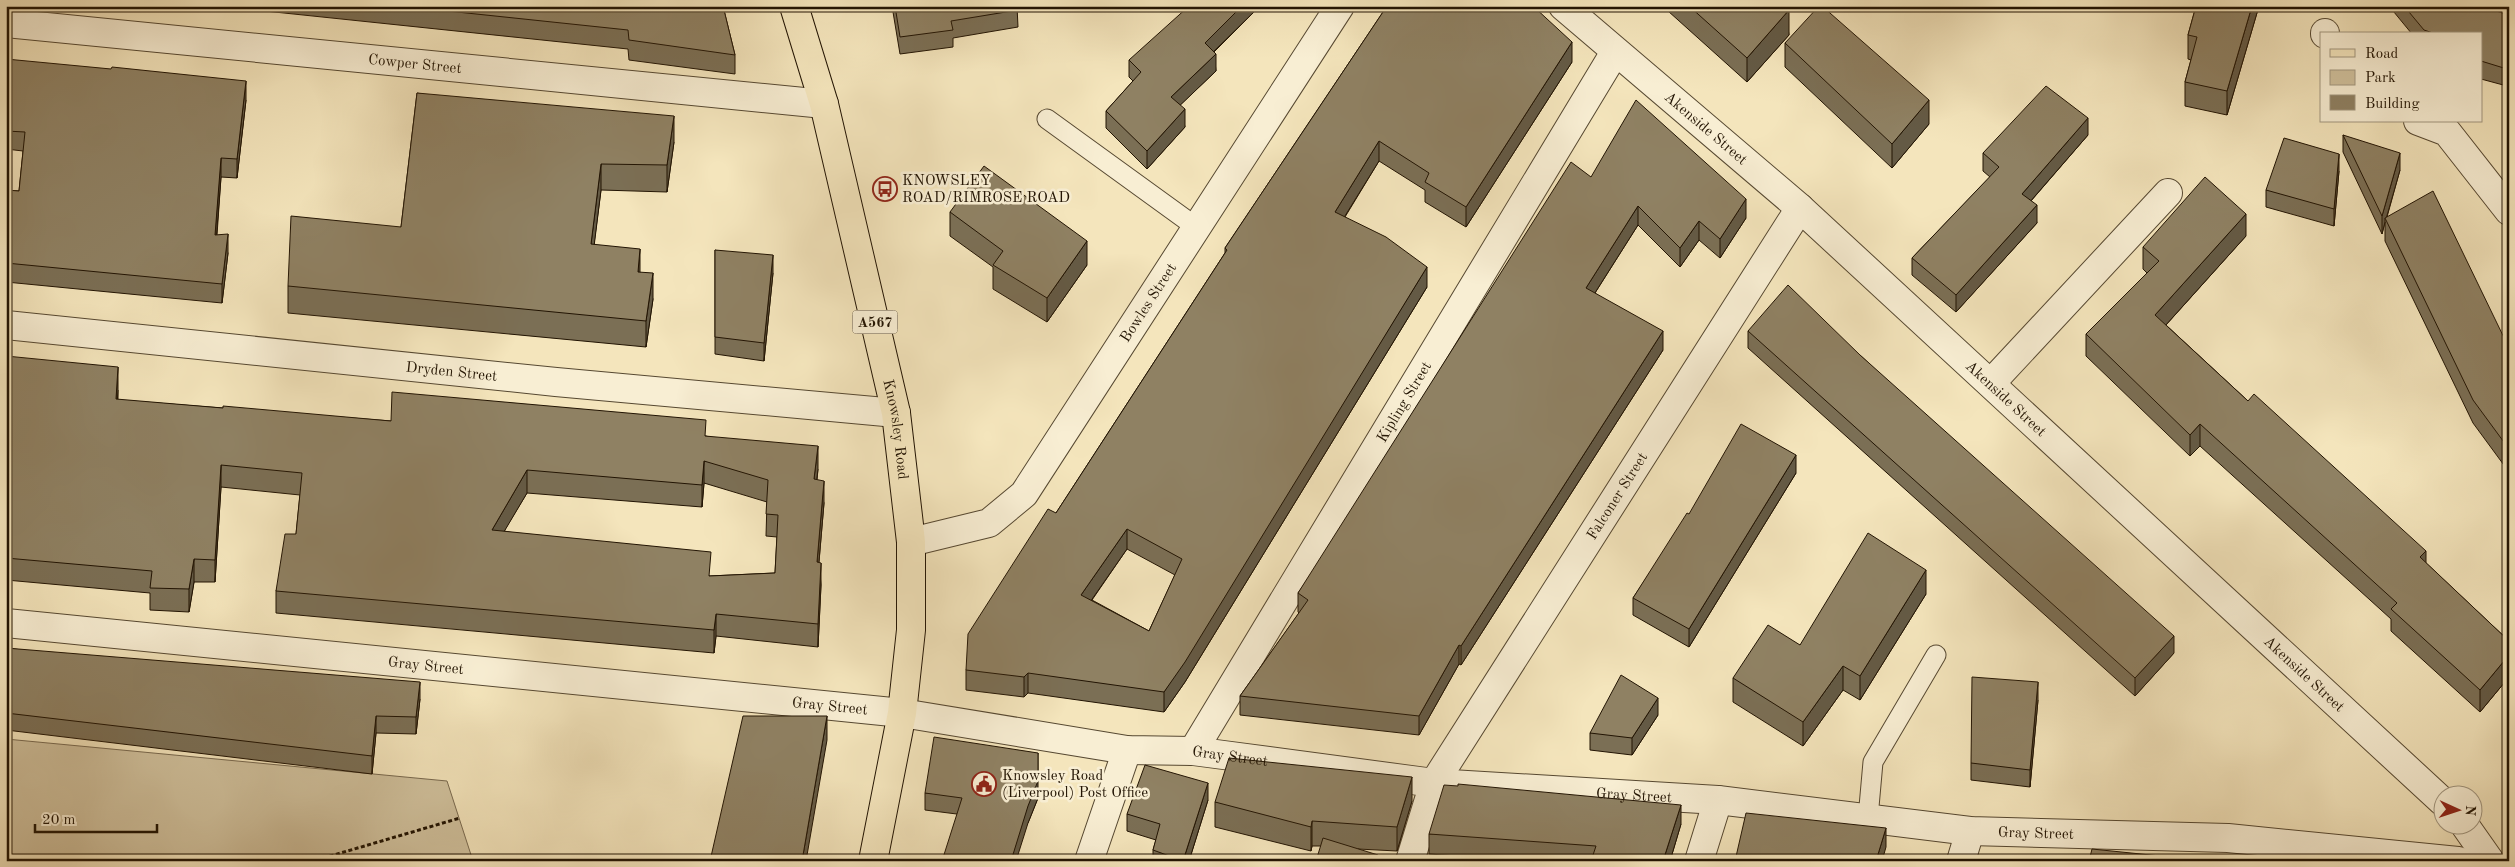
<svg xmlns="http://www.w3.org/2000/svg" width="2515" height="867" font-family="'Old Standard TT',serif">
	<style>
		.green { fill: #d0c19d; stroke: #796a50 }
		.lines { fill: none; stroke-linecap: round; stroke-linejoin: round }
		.service-casing { stroke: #564831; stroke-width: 21 }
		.minor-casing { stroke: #564831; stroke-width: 30 }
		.primary-casing { stroke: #221403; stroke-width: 30 }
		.path { stroke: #221403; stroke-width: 3; stroke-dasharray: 4 2.5; stroke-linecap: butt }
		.service { stroke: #f8eed3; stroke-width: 19 }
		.minor { stroke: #f8eed3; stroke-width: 28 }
		.primary { stroke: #f4e5bc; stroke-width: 28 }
		.wall { fill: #7b6f55; stroke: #221403; fill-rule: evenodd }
		.shaded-wall { fill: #645a45; stroke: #221403 }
		.building { fill: #8f8163; stroke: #221403; fill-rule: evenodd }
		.labels { text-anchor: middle; stroke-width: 5; stroke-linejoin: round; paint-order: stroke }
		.shield { fill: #f8eed3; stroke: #625541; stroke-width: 1 }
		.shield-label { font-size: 14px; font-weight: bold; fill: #221403 }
		.street-label { font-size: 15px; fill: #221403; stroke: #f8eed3 }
		.poi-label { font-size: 15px; fill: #221403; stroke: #f8eed3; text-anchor: start }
	</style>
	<rect width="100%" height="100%" fill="#f4e5bc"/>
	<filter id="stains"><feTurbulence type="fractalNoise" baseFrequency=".004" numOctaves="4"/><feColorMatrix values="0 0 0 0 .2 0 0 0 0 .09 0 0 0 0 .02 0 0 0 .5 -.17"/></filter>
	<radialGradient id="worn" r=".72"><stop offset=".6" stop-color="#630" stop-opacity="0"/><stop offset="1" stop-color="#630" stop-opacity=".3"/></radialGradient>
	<path class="green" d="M6,739l441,42 26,80h-467z"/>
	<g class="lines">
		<defs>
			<path id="service" d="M1047,119l149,108
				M1868,818l5,-56 63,-107"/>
			<g id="minor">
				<path id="s1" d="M1563,6l237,202 642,593"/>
				<path id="s2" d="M6,23l818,81"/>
				<path d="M2325,33v1"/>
				<path d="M2418,121l29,11 62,79"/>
				<path id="s3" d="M6,325l550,57 340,31"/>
				<path d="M1991,383l177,-190"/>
				<path id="s4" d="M911,542l78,-19 35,-29 316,-488"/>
				<path id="s5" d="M6,623l896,90 225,37 66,1 241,32 284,17 252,31 258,7 230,23"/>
				<path id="s6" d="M1193,751l422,-699"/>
				<path d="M2464,824l26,37"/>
				<path d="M1089,861l38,-111"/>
				<path id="s7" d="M1410,861l24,-78 366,-575"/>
				<path d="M1699,861l19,-61"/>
				<path d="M1961,861l9,-30"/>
			</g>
			<g id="primary">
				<path id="s8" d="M794,6l30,98 72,309 15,129v88l-9,83 -29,148"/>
			</g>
		</defs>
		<use href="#service" class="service-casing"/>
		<use href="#minor" class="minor-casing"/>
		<use href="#primary" class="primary-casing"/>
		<path class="path" d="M291,861l36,-4 133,-39"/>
		<use href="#service" class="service"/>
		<use href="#minor" class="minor"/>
		<use href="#primary" class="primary"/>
	</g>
	<path class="wall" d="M217,6h506l12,49v19l-106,-14 -1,-11z
		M892,6h125l1,21 -65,11v9l-53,7z
		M1260,6l-46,46 2,19 -36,34 5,22 -38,42 -41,-41v-17l27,-30 -4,-4v-17z
		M1387,6l185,56 -106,165 -41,-25v-12l-46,-29 -34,56 82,70 -242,395 -21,30 -136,-19 -4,4 -58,-7v-20l90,-157 169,-260v-5zM1127,549l48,26 -26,56 -57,-31z
		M1668,6h117l4,29 -42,47 -79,-71z
		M2196,6h63l-32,109 -42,-9v-24l6,-22 -3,-1v-24z
		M2389,6h92v1l28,8v67l-2,4 -26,-7v-45h-69z
		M1785,43l144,81 -37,44 -107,-101z
		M6,59l240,41 -9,78 -16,-1 -4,58 11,18 -6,50 -216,-21v-92l13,1 4,-40 -17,-2z
		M417,93l257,49 -7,50 -66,-2 -7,54 46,28 13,27 -7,48 -358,-34v-27l113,-59z
		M2088,135l-57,66 6,22 -81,89 -44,-37v-17l78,-81 -7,-6v-18z
		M2343,135l57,35 -13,47 122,131v124l-36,-49 -88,-182v-19l-3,12 -39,-82z
		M2339,171l-5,55 -68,-19v-17z
		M1591,177l155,41 -26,40 -21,-18 -19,27 -42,-42 -43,68 68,57 -202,315 -2,-1 -40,71 -179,-20v-19l59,-83 -1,-1v-19z
		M950,212l137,53 -40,57 -54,-33v-22l-43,-31z
		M2246,236l-80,89 82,76 178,162 83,78v36l-29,35 -89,-81v-12l-191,-173 -10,10 -104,-100v-22l61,-61 -4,-4v-22z
		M715,250l58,23 -9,88 -49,-7z
		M1748,331l112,24 314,298 -39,43 -387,-348z
		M6,356l112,34v10l273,21 315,15 112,33 -1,11 7,23 -5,59 2,23 -3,62 -102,-11 -2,17 -438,-40v-22l20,-57 4,-39 -79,-8 -6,95h-21l-5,30 -39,-2v-17l-144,-13zM704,483l63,19 -1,34 11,1 -2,36 -65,3 -206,-45 23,-38 175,14z
		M1796,473l-107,174 -56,-32v-17l56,-84z
		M1926,594l-66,106 -17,-10 -40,56 -70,-44v-24l67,-33z
		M6,648l414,51 -4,35 -40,-1 -4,41 -366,-44z
		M2038,700l-8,87 -59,-7v-17z
		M1658,715l-26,40 -42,-5v-17z
		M925,793l113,5 -10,25 -103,-13z
		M1208,800l-19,61h-36v-11l3,-10 -29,-9v-17z
		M1412,801l-15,50 -39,-2 20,12 -58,-15h-8l-1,5 -96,-24v-25z
		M1681,824l-11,37h-140l-101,-7v-20z"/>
	<path class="shaded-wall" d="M1242,6h18l-55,54v-17z
		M2252,6h7l-32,109v-24z
		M1789,10v25l-42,47v-24z
		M1572,42v20l-106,165v-20z
		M1216,54v17l-45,43v-17z
		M2509,65v17l-2,4v-17z
		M246,81v19l-9,78v-19z
		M1929,100v24l-37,44v-24z
		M1185,109v18l-38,42v-18z
		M674,116v26l-7,50v-27z
		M2088,118v17l-66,76v-17z
		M1379,141v20l-44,71v-20z
		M2400,153v17l-14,49 -1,-1v4l-3,12v-18z
		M2339,154v17l-5,55v-17z
		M221,158v19l-6,77v-19z
		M601,164v26l-10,81v-27z
		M1746,199v19l-26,40v-19z
		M2037,205v18l-81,89v-17z
		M1638,206v19l-52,82v-19z
		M2246,214v22l-91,101v-22z
		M1699,221v19l-19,27v-19z
		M228,234v19l-6,50v-19z
		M1087,241v24l-40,57v-24z
		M640,249v26l-2,-3z
		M773,255v18l-9,88v-18z
		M1427,267v20l-242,395 -21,30v-20z
		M653,273v26l-7,48v-26z
		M1663,331v19l-202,315v-19z
		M118,367v23l-2,32v-23z
		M2200,424v22l-10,10v-21z
		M818,446v23l-4,33v-23z
		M1796,455v18l-107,174v-18z
		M704,461v22l-2,24v-22z
		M221,465v22l-6,95v-22z
		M527,470v23l-35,59v-22z
		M824,481v22l-7,81v-22z
		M1127,529v20l-46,66v-20z
		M2426,551v22l-6,-16z
		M194,559v23l-5,30v-23z
		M821,563v22l-3,62v-23z
		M1926,570v24l-66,106v-24z
		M716,614v22l-2,17v-23z
		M2174,636v17l-39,43v-18z
		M1459,645v19l-40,71v-19z
		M2509,655v22l-29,35v-22z
		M1843,666v24l-40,56v-24z
		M1028,673v20l-4,4v-20z
		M420,682v17l-4,35v-17z
		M2038,682v18l-8,87v-17z
		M1658,698v17l-26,40v-17z
		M376,716v17l-4,41v-18z
		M827,716v24l-21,121h-4z
		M1038,753v45l-10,25 -12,38h-5z
		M1412,777v24l-15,50v-24z
		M1208,783v17l-19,61h-6z
		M1681,805v19l-11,37h-7z
		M1312,821v25l-1,5v-24z
		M1886,828v19l-4,14h-6z"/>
	<path class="building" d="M400,6h323l12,49 -106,-15 -1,-10z
		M895,6h122l1,4 -67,11 2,9 -53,7z
		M1189,6h53l-37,37 11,11 -45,43 14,12 -38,42 -41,-40 35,-39 -12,-12z
		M1387,6h146l39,36 -106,165 -41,-25 4,-9 -50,-32 -44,71 51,25 41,30 -242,395 -21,30 -136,-19 -4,4 -58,-7 2,-36 80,-125 8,4 171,-263 -2,-2zM1127,529l55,30 -33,72 -68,-36z
		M1689,6h96l4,4 -42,48z
		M1819,6h3l107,94 -37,44 -107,-101z
		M2196,6h56l-25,85 -42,-9 12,-45 -9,-2z
		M2404,6h76l29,9v50l-2,4 -26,-8v-27h-45l-12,-4z
		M6,59l105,10 1,-2 134,14 -9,78 -16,-1 -6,77 13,-1 -6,50 -216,-21v-73l13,1 6,-59 -19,-1z
		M2046,86l42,32 -66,76 15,11 -81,90 -44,-37 87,-91 -16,-14z
		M417,93l257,23 -7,49 -66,-1 -10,80 49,5 -2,23 15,1 -7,48 -358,-35 3,-70 110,11z
		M1636,100l110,99 -26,40 -21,-18 -19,27 -42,-42 -52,82 77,43 -202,315 -2,-1 -40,71 -179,-20 68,-96 -10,-7 273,-431 20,15z
		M2343,135l57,18 -18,63z
		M2284,138l55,16 -5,55 -68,-19z
		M984,166l103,75 -40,57 -54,-33 10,-14 -53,-39z
		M2205,177l41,37 -91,101 93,86 6,-7 172,157 -6,6 89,84v14l-29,35 -89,-81 6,-6 -197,-179 -10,11 -104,-101 73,-73 -16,-14z
		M2433,191l76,157v101l-36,-49 -88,-182z
		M715,250l58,5 -9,88 -49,-6z
		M1788,285l72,70 314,281 -39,42 -387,-347z
		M6,356l112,11 -2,32 107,9v-2l168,15 1,-29 314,28 -1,16 113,10 -4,33 10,2 -7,81 4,1 -3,61 -102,-10 -2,16 -438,-39 9,-57h11l6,-61 -81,-8 -6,95 -21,-1 -5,30 -39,-1 2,-17 -146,-13zM704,461l64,19 -2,34 12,1 -3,58 -66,3 2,-24 -219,-22 35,-60 175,15z
		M1741,424l55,31 -107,174 -56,-31 54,-85 2,1z
		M1868,533l58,37 -66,106 -17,-10 -40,56 -70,-44 35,-53 32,20z
		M6,648l414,34 -4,35 -40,-1 -4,40 -366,-43z
		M1621,675l37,23 -26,40 -42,-5z
		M1972,677l66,5 -8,88 -59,-7z
		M743,716h84l-25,145h-92z
		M934,737l104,16v28l-10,25 -17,55h-69l20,-63 -37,-5z
		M1229,758l183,19 -15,50 -85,-6 -1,6 -96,-25z
		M1145,765l63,18 -25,78 -30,-11 7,-26 -33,-10z
		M1458,784l223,21 -18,56h-72l5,-15 -167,-12 15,-49 14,1z
		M1746,813l140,15 -10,33h-141z
		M1323,838l55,17 -2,6h-60z
		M2092,849l88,9v3h-91z
		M2243,857l35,4h-36z"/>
	<defs>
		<symbol id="bus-ring" viewBox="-11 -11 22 22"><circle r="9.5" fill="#f8eed3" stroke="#8f2418" stroke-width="1.5"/><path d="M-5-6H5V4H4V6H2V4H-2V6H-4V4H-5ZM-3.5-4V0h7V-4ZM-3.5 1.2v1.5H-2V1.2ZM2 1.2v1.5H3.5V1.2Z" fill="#8f2418"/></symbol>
		<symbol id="civic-ring" viewBox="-11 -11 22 22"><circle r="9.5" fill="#f8eed3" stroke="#8f2418" stroke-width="1.5"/><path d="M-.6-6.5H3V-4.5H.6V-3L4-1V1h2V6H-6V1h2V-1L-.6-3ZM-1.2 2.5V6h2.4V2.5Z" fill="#8f2418"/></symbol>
	</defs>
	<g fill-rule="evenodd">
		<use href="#bus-ring" x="871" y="175" width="28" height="28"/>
		<use href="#civic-ring" x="970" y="770" width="28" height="28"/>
	</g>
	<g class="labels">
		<rect class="shield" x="852.5" y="310.5" width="45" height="23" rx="4"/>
		<g class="shield-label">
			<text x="875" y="327">A567</text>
		</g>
		<g class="street-label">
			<text dy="5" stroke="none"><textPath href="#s2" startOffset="411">Cowper Street</textPath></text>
			<text dy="5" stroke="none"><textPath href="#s1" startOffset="188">Akenside Street</textPath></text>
			<text dy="5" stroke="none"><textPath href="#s4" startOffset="354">Bowles Street</textPath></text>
			<text dy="5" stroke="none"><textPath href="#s3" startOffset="448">Dryden Street</textPath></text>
			<text dy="5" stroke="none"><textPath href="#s1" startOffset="592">Akenside Street</textPath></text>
			<text dy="5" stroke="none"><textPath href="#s6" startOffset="408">Kipling Street</textPath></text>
			<text dy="5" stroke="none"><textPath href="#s8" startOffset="436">Knowsley Road</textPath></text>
			<text dy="5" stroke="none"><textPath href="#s7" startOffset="422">Falconer Street</textPath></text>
			<text dy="5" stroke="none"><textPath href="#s5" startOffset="422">Gray Street</textPath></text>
			<text dy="5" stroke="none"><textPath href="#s1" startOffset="998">Akenside Street</textPath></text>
			<text dy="5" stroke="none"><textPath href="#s5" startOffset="828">Gray Street</textPath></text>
			<text dy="5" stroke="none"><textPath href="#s5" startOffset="1232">Gray Street</textPath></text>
			<text dy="5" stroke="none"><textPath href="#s5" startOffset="1638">Gray Street</textPath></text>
			<text dy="5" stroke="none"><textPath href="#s5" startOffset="2042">Gray Street</textPath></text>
		</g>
		<g class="poi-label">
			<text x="902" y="185">KNOWSLEY<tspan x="902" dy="17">ROAD/RIMROSE ROAD</tspan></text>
			<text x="1002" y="780">Knowsley Road<tspan x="1002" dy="17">(Liverpool) Post Office</tspan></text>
		</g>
	</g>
	<rect width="2515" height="867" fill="none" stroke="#f4e5bc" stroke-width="25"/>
	<rect x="8" y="8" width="2500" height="852" fill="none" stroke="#221403" stroke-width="2.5"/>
	<rect x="12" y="12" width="2490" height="842" fill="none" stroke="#221403"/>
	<rect x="2320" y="32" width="162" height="90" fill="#f8eed3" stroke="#a29780"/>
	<rect x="2330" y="49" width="25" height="8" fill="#f4e5bc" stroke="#a29780"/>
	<text x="2365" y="58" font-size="15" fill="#221403">Road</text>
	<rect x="2330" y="70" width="25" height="15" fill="#d0c19d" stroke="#a29780"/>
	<text x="2365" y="82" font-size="15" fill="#221403">Park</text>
	<rect x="2330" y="95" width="25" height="15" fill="#8f8163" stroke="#a29780"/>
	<text x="2365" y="108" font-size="15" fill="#221403">Building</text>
	<g transform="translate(2458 810) rotate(93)"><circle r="24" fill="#f8eed3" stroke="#a29780"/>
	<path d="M0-4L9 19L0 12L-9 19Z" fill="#8f2418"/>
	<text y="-8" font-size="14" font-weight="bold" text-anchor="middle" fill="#221403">N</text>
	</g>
	<path d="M35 824v8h122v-8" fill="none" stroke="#221403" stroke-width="2.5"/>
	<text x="42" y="824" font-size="15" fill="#221403" stroke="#f8eed3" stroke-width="4" paint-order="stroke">20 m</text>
	<rect width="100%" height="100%" filter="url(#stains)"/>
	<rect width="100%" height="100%" fill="url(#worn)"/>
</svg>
